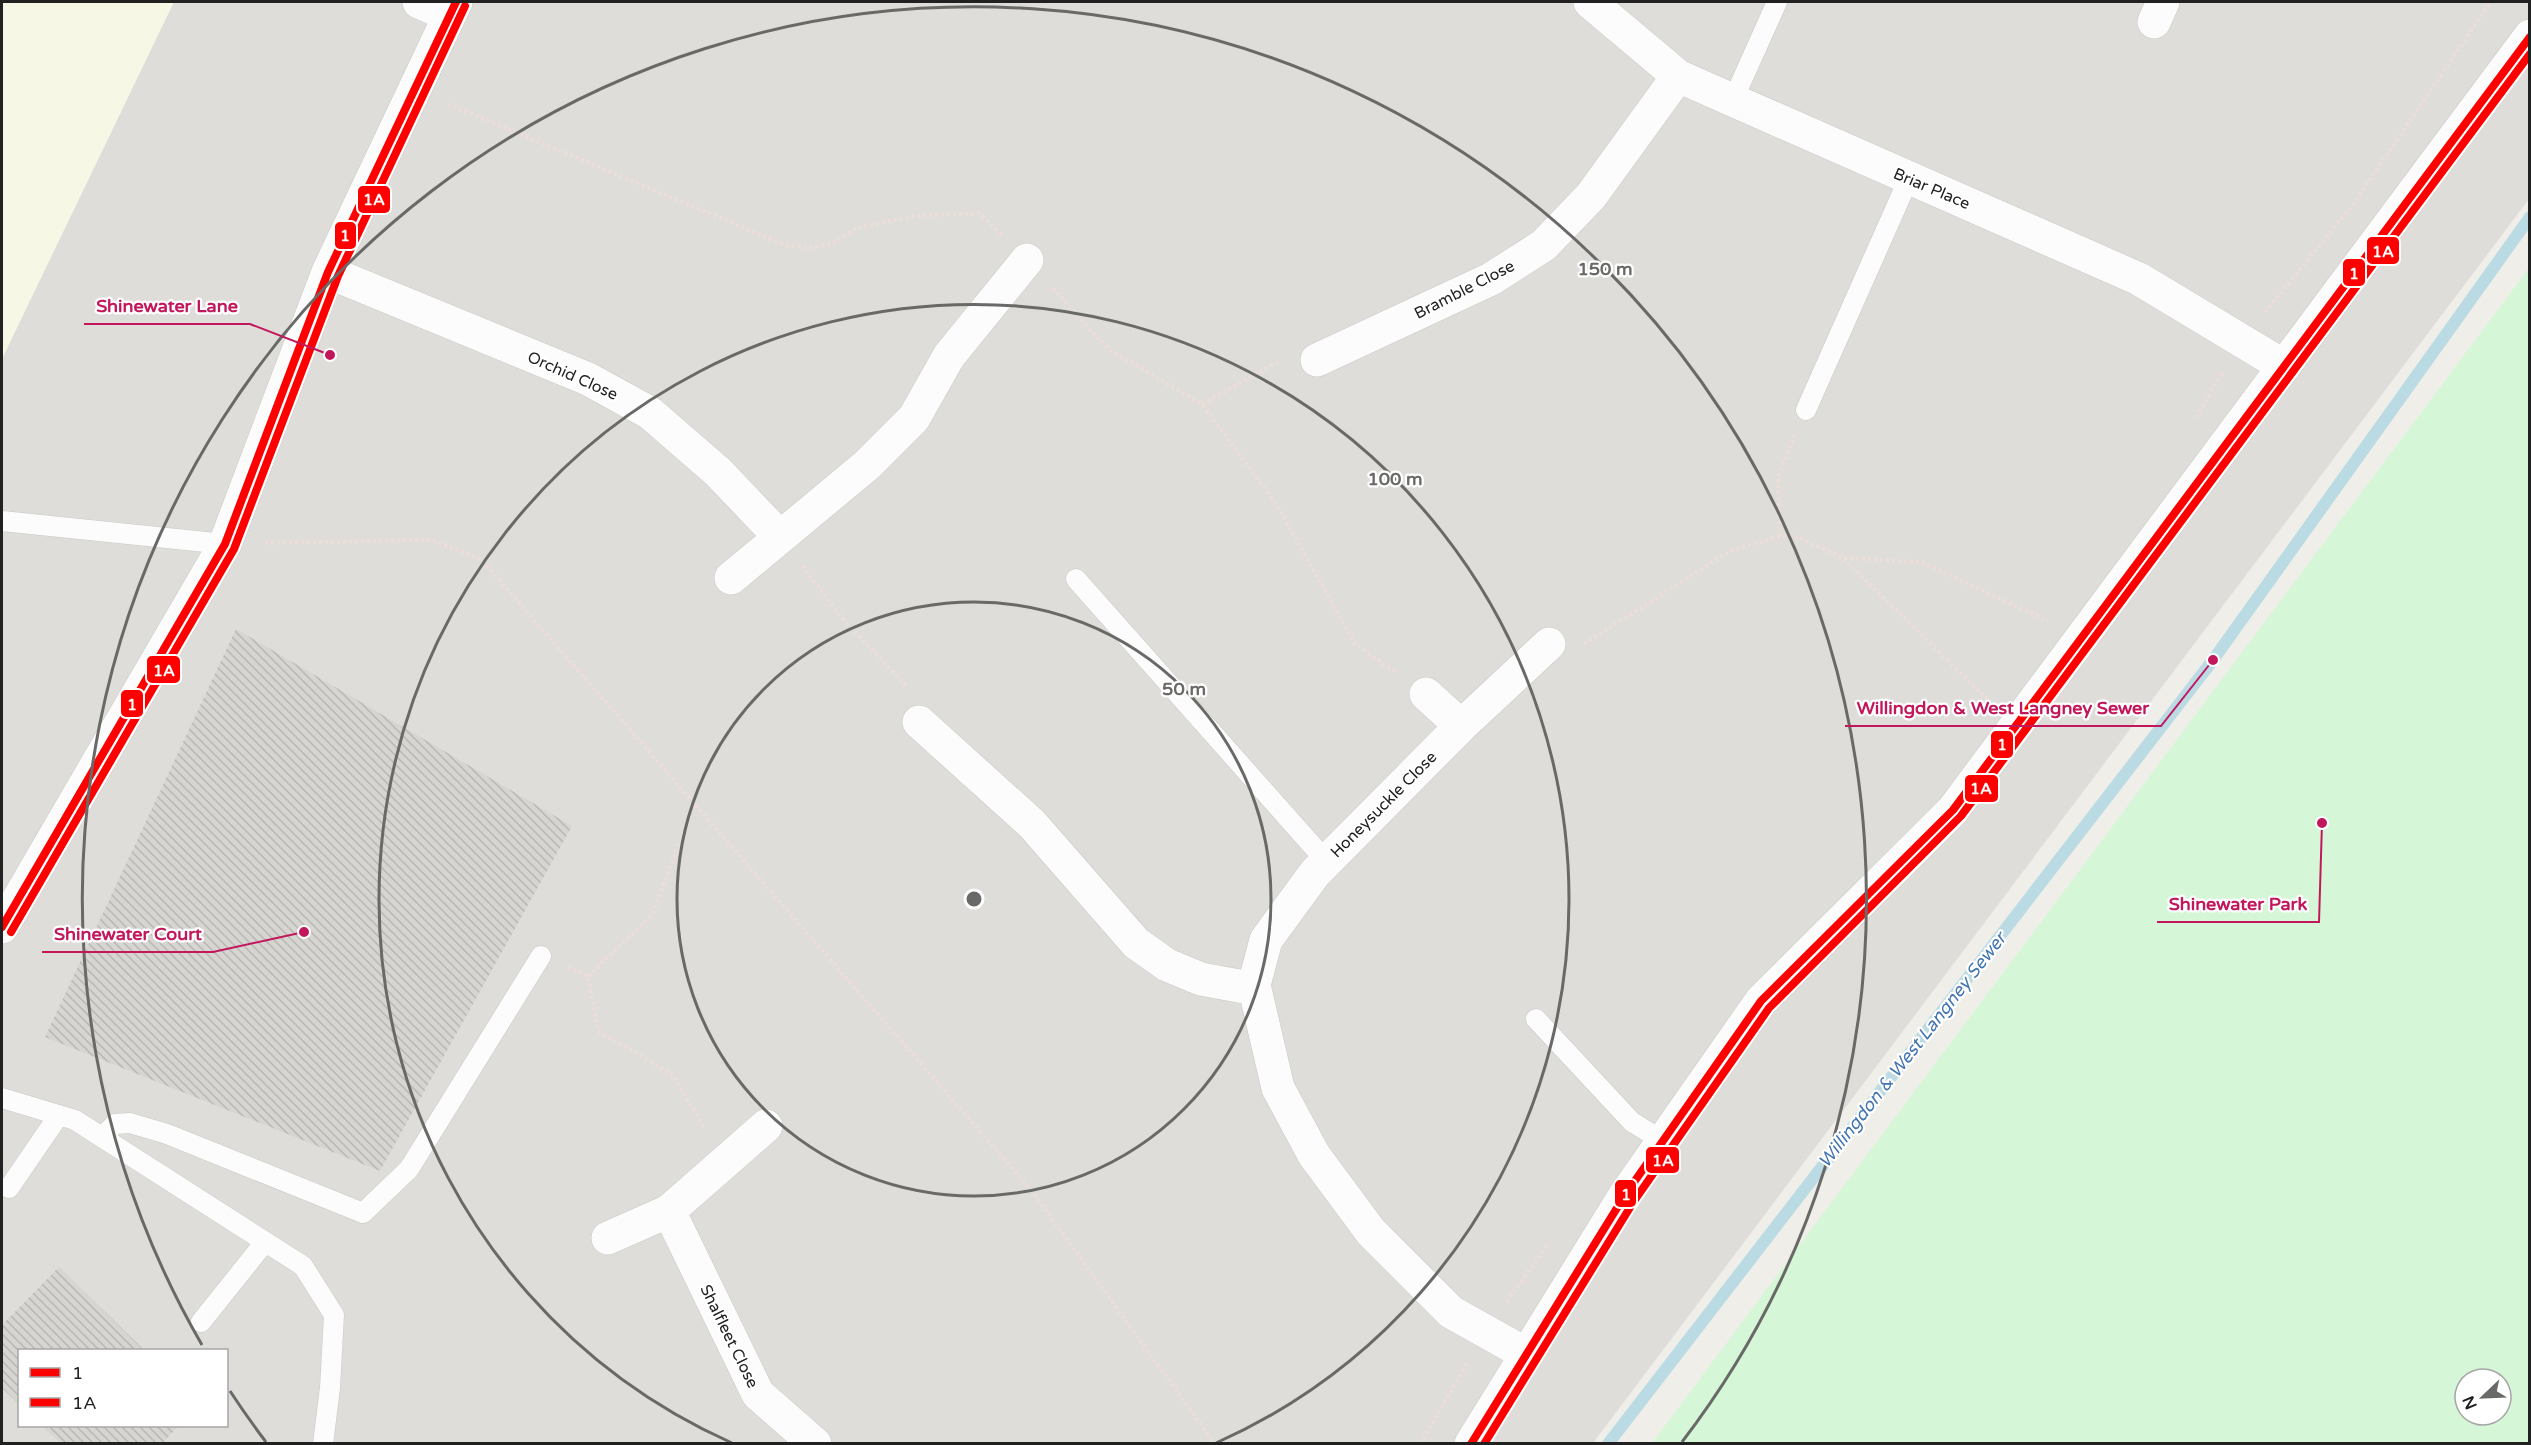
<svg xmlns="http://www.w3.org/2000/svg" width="2531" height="1445" font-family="'Varela Round',sans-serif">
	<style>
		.residential { fill: #deddda; fill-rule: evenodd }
		.education { fill: #f7f7e5 }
		.park { fill: #d6f7d7; fill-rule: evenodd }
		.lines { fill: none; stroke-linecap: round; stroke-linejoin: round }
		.stream { stroke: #badae4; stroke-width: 12 }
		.building { fill: url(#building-back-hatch) }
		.lane-casing { stroke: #c8c8c5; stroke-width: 21 }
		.street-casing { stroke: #c8c8c5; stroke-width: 34 }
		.path { stroke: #ecddd9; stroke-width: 4; stroke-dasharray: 3 3; stroke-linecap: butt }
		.lane { stroke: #fdfcfc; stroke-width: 20 }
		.street { stroke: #fdfcfc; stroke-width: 33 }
		.bus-1-casing { stroke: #fff; stroke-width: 12 }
		.bus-2-casing { stroke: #fff; stroke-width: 12 }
		.bus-1 { stroke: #f00; stroke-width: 8 }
		.bus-2 { stroke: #f00; stroke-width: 8 }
		.ring { fill: none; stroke: #696967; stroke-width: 3 }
		.labels { text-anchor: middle; stroke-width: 4.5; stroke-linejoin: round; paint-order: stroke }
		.street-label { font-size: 16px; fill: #212121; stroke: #fff }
		.water-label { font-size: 18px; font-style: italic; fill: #4174b1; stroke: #fff }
		.centre { fill: #696967; stroke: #fff; stroke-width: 3 }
		.ring-label { font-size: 18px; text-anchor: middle; font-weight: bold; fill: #696967; stroke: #fff; stroke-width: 4.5; stroke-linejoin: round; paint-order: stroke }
		.leader { fill: none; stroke: #c2185b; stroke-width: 2 }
		.callout-dot { fill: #c2185b; stroke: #fff; stroke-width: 2 }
		.callout-label { font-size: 18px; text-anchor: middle; font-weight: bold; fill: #c2185b; stroke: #fff; stroke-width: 4.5; stroke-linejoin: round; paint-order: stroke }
		.line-badge { stroke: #fff; stroke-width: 2 }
		.badge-label { font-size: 16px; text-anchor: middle; font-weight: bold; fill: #fff }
	</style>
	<defs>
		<pattern id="building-back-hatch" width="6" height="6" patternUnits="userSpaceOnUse" patternTransform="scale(1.5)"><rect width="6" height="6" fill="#d7d5d2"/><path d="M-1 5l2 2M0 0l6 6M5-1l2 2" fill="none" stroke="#b8b7b4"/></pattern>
	</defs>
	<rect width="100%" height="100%" fill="#efeee9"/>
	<path class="residential" d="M2,2h2527v197l-936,1244 -1591,1zM20,1350h206v76h-206z"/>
	<path class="education" d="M2,2h172l-172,357z"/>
	<path class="park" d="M2529,268v1175h-877zM2465,1379h36v36h-36z"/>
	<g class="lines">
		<path class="stream" d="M1608,1444l605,-784 317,-443"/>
	</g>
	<path class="building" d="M236,629l336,197 -192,345 -335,-134z
		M59,1267l85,83h-124v55l-18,-17v-63z
		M42,1426h136l-16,18h-100z"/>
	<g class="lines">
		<defs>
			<path id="lane" d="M1733,100l44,-98
				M1806,410l103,-232
				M2,521l223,23
				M1076,579l250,282
				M1536,1019l96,103 31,19
				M2,1098l73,22 228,146 31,49 -4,73 -7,56
				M102,1137l13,-13 15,-1 37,11 196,79 46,-44 132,-213
				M9,1188l50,-73
				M201,1322l64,-80"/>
			<path id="street" d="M419,2l30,13
				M1590,2l88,74 461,203 143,86
				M2154,22l9,-20
				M328,272l260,107 62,34 68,59 62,65
				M1317,360l174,-81 53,-34 47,-49 87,-120
				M731,578l136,-113 47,-47 35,-62 78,-96
				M1426,694l35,32
				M919,722l113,102 104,119 31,22 34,14 54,10
				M2,927l223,-383 103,-272 128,-270
				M669,1211l89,183 57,50
				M608,1238l61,-27 97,-85
				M1526,1354l-75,-42 -80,-80 -57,-77 -36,-67 -24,-103 12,-45 49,-67 146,-147 88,-82
				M1471,1444l154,-249 136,-194 192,-191 577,-774"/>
		</defs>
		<use href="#lane" class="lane-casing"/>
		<use href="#street" class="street-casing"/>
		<path class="path" d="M448,104l337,141 24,3 23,-4 25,-16 57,-12 65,-3 23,22
			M1053,288l55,61 94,55 75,101 78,139 41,29
			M2265,312l87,-106 139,-204
			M1202,404l78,-43
			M2196,417l27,-45
			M1780,536l-2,-59 17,-42
			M265,543l166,-3 50,19 550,631 184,254
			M1844,558l77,4 127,59
			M802,566l41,53 64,68
			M1584,644l146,-93 50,-15 18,1 45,21 146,143
			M568,967l20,9 10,55 75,44 33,55
			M588,976l64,-61 43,-112
			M1507,1302l42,-60
			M1420,1444l47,-80"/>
		<use href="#lane" class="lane"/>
		<use href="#street" class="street"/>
		<defs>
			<path id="bus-1" d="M2,927l223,-383 103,-272 128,-270
				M1471,1444l154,-249 136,-194 192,-191 577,-773"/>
			<path id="bus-2" d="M11,932l223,-383 104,-273 127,-270
				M1484,1444l150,-243 135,-193 192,-192 569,-762"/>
		</defs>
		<use href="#bus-1" class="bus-1-casing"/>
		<use href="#bus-2" class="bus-2-casing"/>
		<use href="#bus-1" class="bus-1"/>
		<use href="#bus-2" class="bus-2"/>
	</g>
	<g class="ring">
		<circle cx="974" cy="899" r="297"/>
		<path d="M732 1443A595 595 0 1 1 1216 1443"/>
		<path d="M266 1442A892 892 0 0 1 230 1391M202 1345A892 892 0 1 1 1682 1442"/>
	</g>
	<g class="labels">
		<g class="street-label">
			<text transform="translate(1932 188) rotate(23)" y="6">Briar Place</text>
			<text transform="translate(1464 289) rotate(-27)" y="6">Bramble Close</text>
			<text transform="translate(573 375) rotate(24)" y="6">Orchid Close</text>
			<text transform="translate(1383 804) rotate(-45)" y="6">Honeysuckle Close</text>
			<text transform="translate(730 1336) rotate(64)" y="6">Shalfleet Close</text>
		</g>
		<g class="water-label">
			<text transform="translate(1912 1050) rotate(-52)" y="6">Willingdon &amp; West Langney Sewer</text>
		</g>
	</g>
	<circle cx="974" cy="899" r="9" class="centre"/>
	<g class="ring-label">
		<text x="1605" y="275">150 m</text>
		<text x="1395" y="485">100 m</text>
		<text x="1184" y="695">50 m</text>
	</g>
	<path class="leader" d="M330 355L250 324H84M2213 660L2161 726H1845M2322 823L2319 922H2157M304 932L213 952H42"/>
	<g class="callout-dot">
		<circle cx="330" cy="355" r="6"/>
		<circle cx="2213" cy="660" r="6"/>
		<circle cx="2322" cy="823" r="6"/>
		<circle cx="304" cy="932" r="6"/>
	</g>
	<g class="callout-label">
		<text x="167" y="312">Shinewater Lane</text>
		<text x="2003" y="714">Willingdon &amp; West Langney Sewer</text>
		<text x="2238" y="910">Shinewater Park</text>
		<text x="128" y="940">Shinewater Court</text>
	</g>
	<g class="line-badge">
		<rect x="357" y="185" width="34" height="29" rx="6" fill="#f00"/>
		<rect x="334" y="221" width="23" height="29" rx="6" fill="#f00"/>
		<rect x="2366" y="236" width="34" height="29" rx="6" fill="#f00"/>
		<rect x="2342" y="258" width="24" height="29" rx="6" fill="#f00"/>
		<rect x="146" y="655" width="35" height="29" rx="6" fill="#f00"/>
		<rect x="120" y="689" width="24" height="29" rx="6" fill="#f00"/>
		<rect x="1990" y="730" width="24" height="29" rx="6" fill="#f00"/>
		<rect x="1964" y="774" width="35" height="29" rx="6" fill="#f00"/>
		<rect x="1645" y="1146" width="35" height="28" rx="6" fill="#f00"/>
		<rect x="1614" y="1179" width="23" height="29" rx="6" fill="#f00"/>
	</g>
	<g class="badge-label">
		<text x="374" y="205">1A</text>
		<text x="345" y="241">1</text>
		<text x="2383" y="257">1A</text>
		<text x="2354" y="279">1</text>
		<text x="164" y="676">1A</text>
		<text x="132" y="710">1</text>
		<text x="2002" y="750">1</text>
		<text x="1981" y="794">1A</text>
		<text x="1663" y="1166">1A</text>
		<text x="1626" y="1200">1</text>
	</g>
	<rect width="2531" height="1445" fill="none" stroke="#212121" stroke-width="6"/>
	<rect x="18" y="1349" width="210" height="78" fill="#ffffff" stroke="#a6a6a6" stroke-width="1.5"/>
	<rect x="30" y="1368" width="30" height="9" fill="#ff0000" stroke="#a6a6a6" stroke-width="1.5"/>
	<text x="72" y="1379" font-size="18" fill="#212121">1</text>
	<rect x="30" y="1398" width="30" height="9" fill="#ff0000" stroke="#a6a6a6" stroke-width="1.5"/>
	<text x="72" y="1409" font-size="18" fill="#212121">1A</text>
	<g transform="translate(2483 1397) rotate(247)"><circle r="28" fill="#ffffff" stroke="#a6a6a6" stroke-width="1.5"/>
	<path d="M0-4.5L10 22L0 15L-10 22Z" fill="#696967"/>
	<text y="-9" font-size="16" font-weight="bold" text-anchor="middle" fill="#212121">N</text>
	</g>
</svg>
